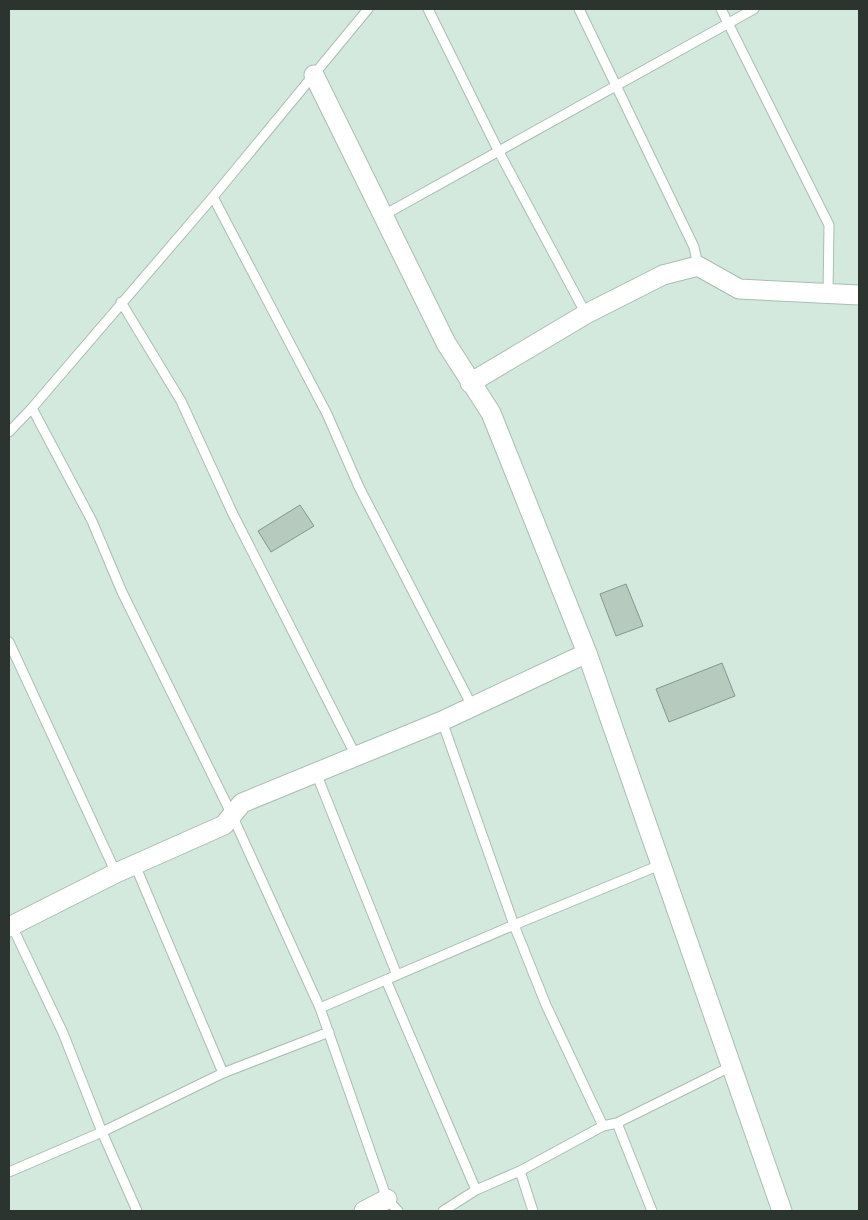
<svg xmlns="http://www.w3.org/2000/svg" width="868" height="1220" font-family="Quicksand,sans-serif">
	<style>
		.building { fill: #b6cbbe; stroke: #83978b }
		.lines { fill: none; stroke-linecap: round; stroke-linejoin: round }
		.service-casing { stroke: #a9bdb1; stroke-width: 11 }
		.minor-casing { stroke: #a9bdb1; stroke-width: 21 }
		.service { stroke: #fff; stroke-width: 9 }
		.minor { stroke: #fff; stroke-width: 19 }
	</style>
	<rect width="100%" height="100%" fill="#d4e9dd"/>
	<path class="building" d="M300,505l14,21 -43,26 -13,-21z
		M626,584l17,42 -27,10 -16,-42z
		M722,663l13,33 -66,26 -13,-33z"/>
	<g class="lines">
		<defs>
			<path id="service" d="M428,9l71,143 87,162
				M579,9l115,238 4,19
				M721,9l108,216 -1,69
				M213,197l114,217 32,73 113,219
				M384,215l370,-206
				M121,302l60,99 51,111 124,244
				M32,408l60,113 30,71 110,223 88,193 67,191 11,12
				M9,432l23,-24 181,-211 155,-188
				M9,642l107,231
				M442,721l72,204 32,80 57,121
				M316,773l81,202
				M135,865l88,208
				M12,926l51,107 39,99 35,79
				M386,980l90,210
				M320,1008l194,-83 146,-60
				M617,1123l35,88
				M520,1171l13,40
				M9,1172l93,-40 121,-59 106,-41
				M443,1211l33,-21 44,-19 83,-45 14,-3 113,-56"/>
			<path id="minor" d="M314,75l132,268 45,70 96,240 195,558
				M470,383l116,-69 77,-39 35,-9 41,23 120,6
				M9,927l107,-54 108,-48 18,-22 200,-82 145,-68
				M364,1211l23,-12"/>
		</defs>
		<use href="#service" class="service-casing"/>
		<use href="#minor" class="minor-casing"/>
		<use href="#service" class="service"/>
		<use href="#minor" class="minor"/>
	</g>
	<rect width="868" height="1220" fill="none" stroke="#2c342f" stroke-width="20"/>
</svg>
